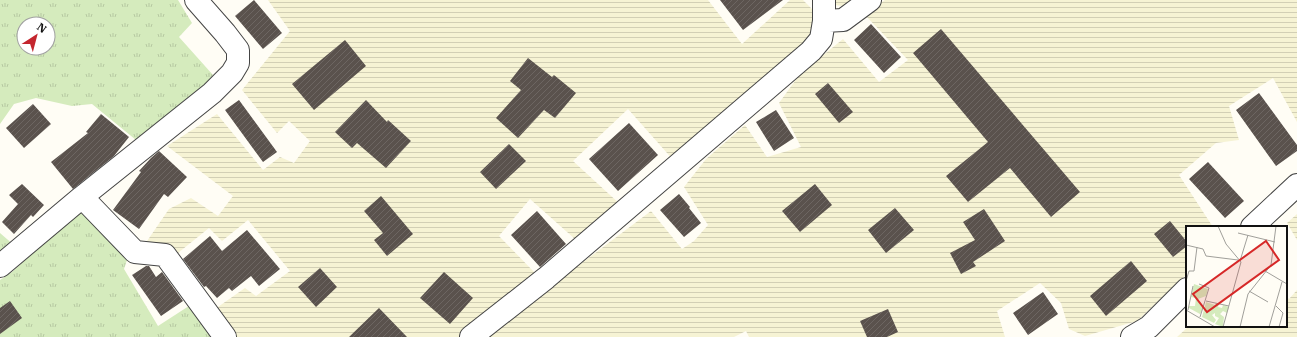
<svg xmlns="http://www.w3.org/2000/svg" width="1297" height="337" font-family="'IBM Plex Serif',serif">
	<style>
		.farmland { fill: url(#farmland-rules) }
		.grass { fill: url(#grass-tufts); fill-rule: evenodd }
		.building { fill: url(#building-hatch) }
		.lines { fill: none; stroke-linecap: round; stroke-linejoin: round }
		.minor-casing { stroke: #444; stroke-width: 24 }
		.minor { stroke: #fff; stroke-width: 22 }
		.inset-road { fill: none; stroke: #a09f9a; stroke-width: 1 }
		.view { fill: #d62828; fill-opacity: 0.15; stroke: #d62828; stroke-width: 2 }
		.inset-edge { fill: none; stroke: #111; stroke-width: 2 }
	</style>
	<defs>
		<pattern id="farmland-rules" width="6" height="5" patternUnits="userSpaceOnUse"><rect width="6" height="5" fill="#f6f3d4"/><path d="M0 2.5h6" fill="none" stroke="#d2cfb5"/></pattern>
		<pattern id="grass-tufts" width="24" height="20" patternUnits="userSpaceOnUse"><rect width="24" height="20" fill="#d5ebbd"/><path d="M3 7l-1-3M5 7V3M7 7l1-3M15 17l-1-3M17 17v-4M19 17l1-3" fill="none" stroke="#b6c8a1"/></pattern>
		<pattern id="building-hatch" width="6" height="6" patternUnits="userSpaceOnUse"><rect width="6" height="6" fill="#5a524d"/><path d="M-1 1l2-2M0 6l6-6M5 7l2-2" fill="none" stroke="#6d6662"/></pattern>
	</defs>
	<rect width="100%" height="100%" fill="#fffdf5"/>
	<path class="farmland" d="M268,0h440l34,44 48,-44h13l10,10v26l-138,126 -47,-53 -55,52 49,45 -46,34 -46,-41 -31,37 38,39 -78,62h-223l-21,-28 30,-21 11,8 34,-25 -42,-51 -26,21 -13,-13 -31,25 -33,-9 24,-35 22,-11 27,18 15,-20 -66,-50 50,-32 46,56 17,-13 14,6 16,-22 -21,-20 -12,12 -35,-43 48,-59z
		M835,0h22l-8,7 -14,-2z
		M885,0h412v122l-24,-44 -44,28 10,34 -23,3 -37,32 34,52h-26v47l-50,47 -52,15 -16,-7 -8,-26 -21,-20 -43,28 8,26h-256l-3,-6 -12,6h-245l65,-53 97,-73 31,38 12,-8 14,-16 -24,-38 22,-28 39,-34 22,32 34,-10 -22,-44 21,-29 43,-35 36,43 29,-22 -44,-46z
		M1297,214v26l-10,-17z
		M1297,290v47h-120l12,-11h97v-30l3,3z"/>
	<path class="grass" d="M0,0h178l14,23 -13,14 34,38 -9,10 -68,55 -44,-36 -20,2 -36,-8 -22,6 -14,20zM24,24h24v24h-24z
		M79,211l49,46 -4,12 34,57 34,-22 24,33h-216v-57l12,-8z
		M0,233l15,13 -15,13z"/>
	<path class="building" d="M254,0l28,33 -19,16 -28,-33z
		M720,0h63l-40,30z
		M871,24l30,33 -17,16 -30,-33z
		M941,29l139,163 -29,25 -41,-49 -42,34 -22,-26 42,-34 -75,-89z
		M345,40l21,26 -52,44 -22,-26z
		M528,58l24,19 2,-2 22,18 -21,25 -11,-8 -26,28 -22,-20 25,-28 -11,-9z
		M828,83l25,29 -14,11 -24,-29z
		M1259,93l38,52v6l-21,15 -40,-56z
		M239,100l38,52 -14,10 -38,-52z
		M366,100l21,22 1,-2 23,21 -25,27 -29,-25 -5,5 -17,-16z
		M33,104l18,20 -27,24 -18,-20z
		M776,110l18,28 -20,13 -18,-29z
		M101,114l28,23 -15,19 -41,33 -22,-27 37,-29 -2,-1z
		M629,123l29,32 -40,36 -29,-32z
		M509,144l17,17 -30,28 -16,-17z
		M159,151l28,26 -19,20 -4,-3 -25,35 -26,-19 28,-38 -2,-1 12,-13z
		M1208,162l36,39 -19,17 -36,-39z
		M22,184l22,21 -11,12 -2,-2 -17,19 -12,-12 16,-18 -9,-9z
		M815,184l17,21 -32,27 -18,-21z
		M679,194l11,13 -1,1 12,15 -17,14 -24,-27z
		M381,196l32,38 -26,22 -13,-16 9,-7 -19,-22z
		M895,208l19,22 -28,23 -18,-23z
		M984,209l21,32 -32,21 3,4 -15,8 -11,-21 25,-13 -12,-18z
		M537,211l29,33 -26,23 -29,-32z
		M1170,221l17,21v4l-14,11 -19,-23z
		M247,230l33,39 -21,17 -8,-10 -19,15 -3,-3 -12,10 -11,-12 -2,1 -21,-28 27,-23 12,15z
		M1131,261l16,20 -41,35 -16,-20z
		M146,266h3l7,11 6,-5 21,29 -22,15 -29,-41z
		M320,268l17,19 -21,20 -18,-20z
		M444,272l29,26 -23,26 -30,-26z
		M1043,292l15,22 -30,21 -15,-22z
		M10,301l12,17 -22,16v-26z
		M379,308l28,29h-58z
		M888,309l10,23 -11,5h-20l-7,-16z"/>
	<g class="lines">
		<defs>
			<path id="minor" d="M824,21l19,-1 27,-20
				M82,197l53,55 30,3 60,82
				M1252,227l45,-42
				M0,266l82,-69 130,-104 20,-20 6,-10v-13l-13,-17 -29,-33
				M471,337l75,-59 265,-227 10,-12 3,-18v-21
				M1132,337l17,-10 38,-38"/>
		</defs>
		<use href="#minor" class="minor-casing"/>
		<use href="#minor" class="minor"/>
	</g>
	<g transform="translate(1186 226)">
		<rect width="101" height="101" fill="#fffdf5"/>
		<path d="M8,58l14,5 -2,7 -8,3 6,8 -4,7 -11,-6v-2h6l1,-8 -5,-1zM20,76l9,3 1,-2 3,1 -1,3 4,1 1,-3 6,2 -2,6 -4,-2 -3,3 4,3 -1,10 -8,-3 4,-6 -4,-2v-3l-3,2 4,5 -2,3 -12,-6z" fill="#d5ebbd"/>
		<path class="inset-road" d="M32,0l8,18 15,18 -18,65M52,7l37,9M0,19l17,4 3,7 32,4M54,35l8,-26M79,45l22,13M0,55l3,-10h5l3,-24M13,58l10,4 -9,29M63,65l19,11M20,75l23,5M90,80l7,7 -4,14M0,84l29,17M2,84l5,-24M54,101l8,-33 23,-29 5,-39M83,101l13,-45"/>
		<path class="view" d="M80,15l13,19 -72,52 -14,-18z"/>
		<rect width="101" height="101" class="inset-edge"/>
	</g>
	<g transform="translate(36 36) rotate(36)"><circle r="19" fill="#ffffff" stroke="#a0a0a0"/>
	<path d="M0-3L7 15L0 10L-7 15Z" fill="#c4262e"/>
	<text y="-6" font-size="11" font-weight="bold" text-anchor="middle" fill="#111111">N</text>
	</g>
</svg>
